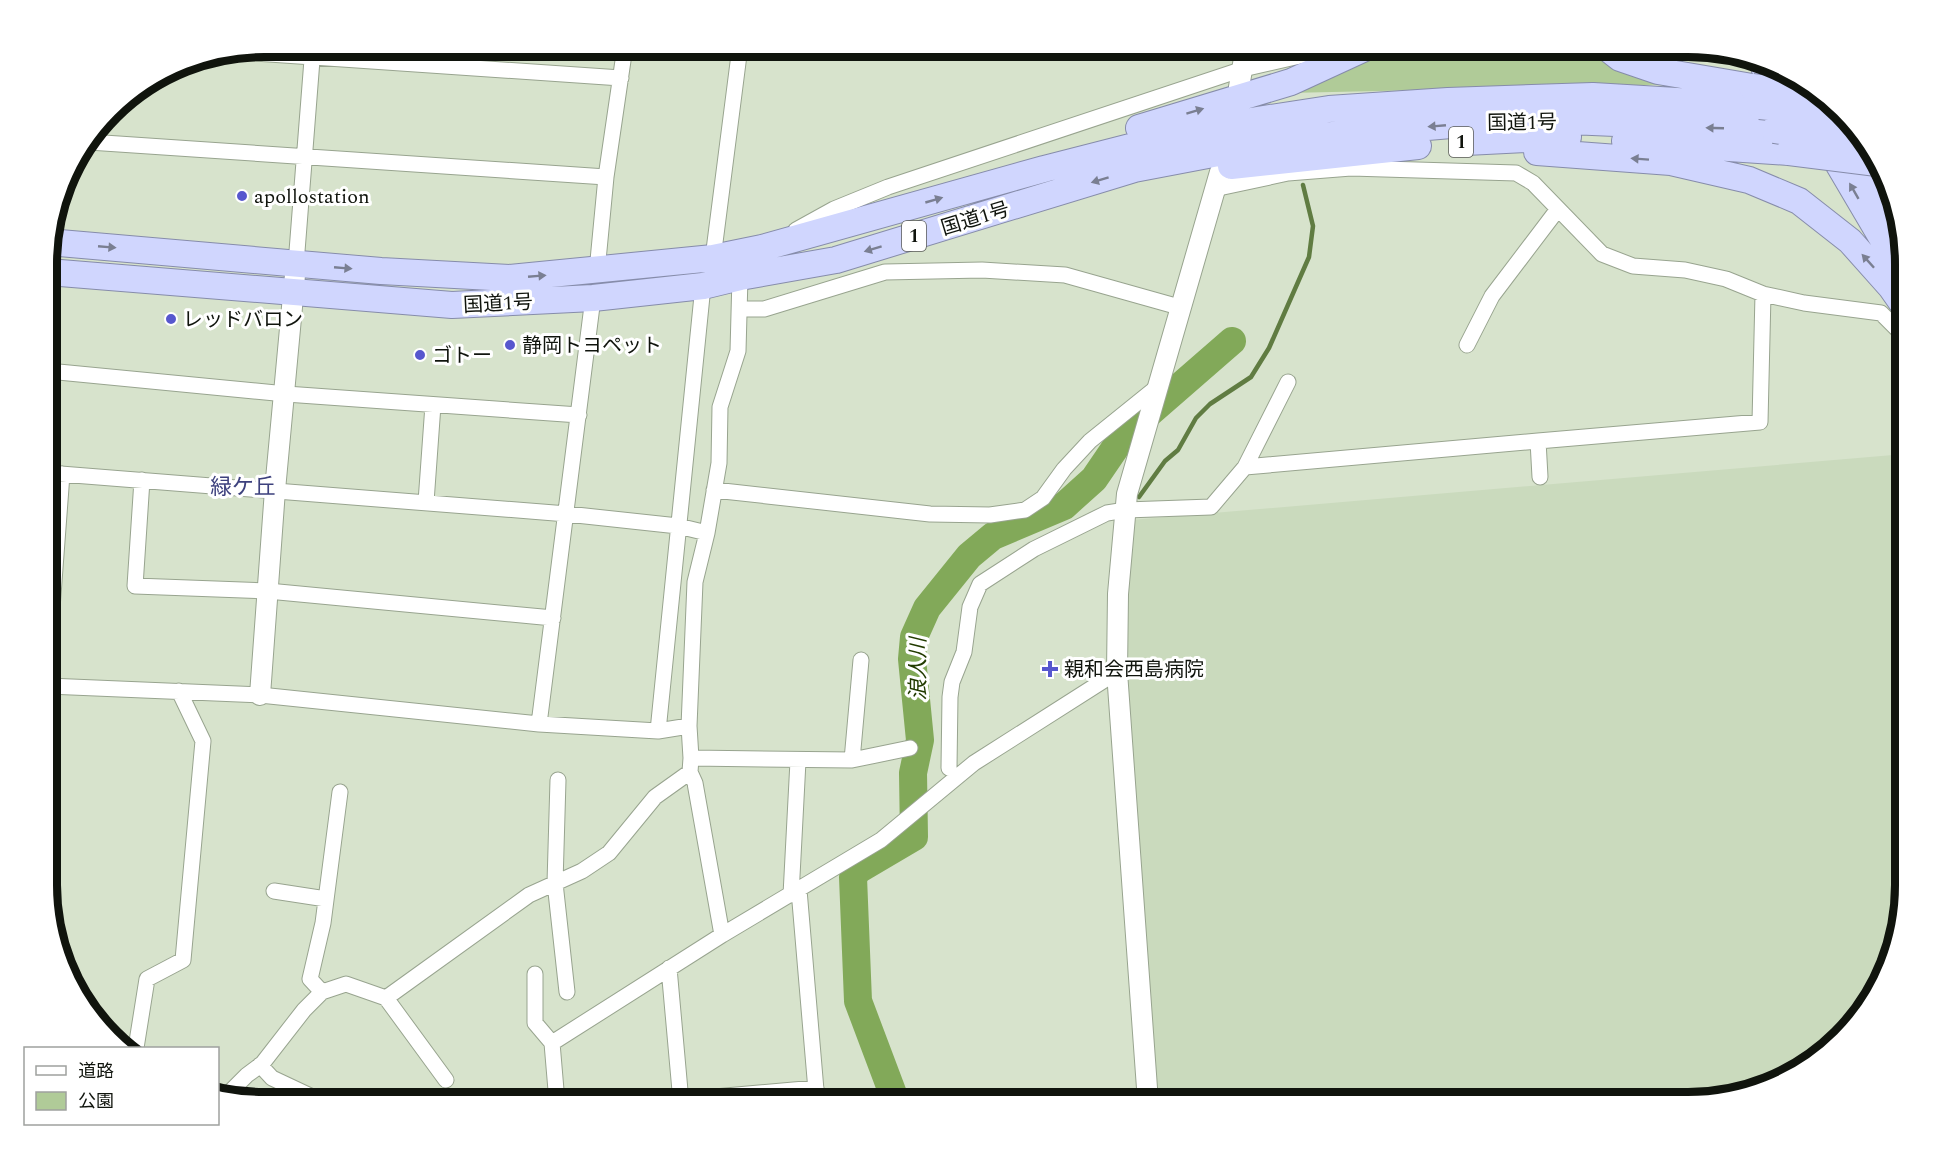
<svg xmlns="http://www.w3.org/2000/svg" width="1952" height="1149" font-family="Spectral,'Noto Sans JP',serif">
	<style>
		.built { fill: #cadabd }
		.green { fill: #b0cb98 }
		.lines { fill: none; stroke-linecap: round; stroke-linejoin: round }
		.stream { stroke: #607c42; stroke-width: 4.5 }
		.river { stroke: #82a959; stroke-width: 28 }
		.minor-casing { stroke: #98a48f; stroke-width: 17 }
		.tertiary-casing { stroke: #98a48f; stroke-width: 22 }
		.trunk-casing { stroke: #868caa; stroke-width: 28 }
		.minor { stroke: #fff; stroke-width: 15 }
		.tertiary { stroke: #fff; stroke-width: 20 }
		.trunk { stroke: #d0d6fe; stroke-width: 26 }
		.trunk-bridge-casing { stroke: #868caa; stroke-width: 28; stroke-linecap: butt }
		.trunk-bridge { stroke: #d0d6fe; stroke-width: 26 }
		.oneway { fill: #7a7f92 }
		.poi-dot { fill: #5757ce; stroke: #fff; stroke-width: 2 }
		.labels { text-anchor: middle; stroke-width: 6; stroke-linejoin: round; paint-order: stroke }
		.shield { fill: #fff; stroke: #585a56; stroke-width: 1.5 }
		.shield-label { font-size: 18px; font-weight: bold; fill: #10140d }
		.street-label { font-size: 20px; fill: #10140d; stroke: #fff }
		.poi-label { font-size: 20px; fill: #10140d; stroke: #fff; text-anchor: start }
		.water-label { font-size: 21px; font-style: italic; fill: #223b00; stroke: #fff }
		.quarter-label { font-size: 22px; fill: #3d417d; stroke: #fff }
		.rim { fill: none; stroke: #10140d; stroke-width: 8 }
	</style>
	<rect width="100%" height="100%" fill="#d7e3cc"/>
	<path class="built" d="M1905,454v445l-29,95 -79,79 -95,29h-546l-32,-428 7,-154z"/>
	<path class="green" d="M1403,47h191l94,37 -401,9z
		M1639,47h49l67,18 3,3z"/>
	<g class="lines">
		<path class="stream" d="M1139,497l26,-36 13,-11 18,-32 14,-14 41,-27 18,-29 40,-91 4,-31 -10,-41"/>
		<path class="river" d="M896,1102l-38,-101 -5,-124 5,-7 56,-33 -1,-64 7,-33 -8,-81 2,-22 13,-29 42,-52 24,-20 71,-30 30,-27 30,-44 108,-94"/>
		<defs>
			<path id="minor" d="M238,52l383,26
				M89,142l517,35
				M1214,189l74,-16 63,-5 165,5 17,10 69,71 31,12 52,4 41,9 37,15 41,9 77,10 24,24
				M796,230l38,-21 54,-22 355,-118 96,-22
				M713,258l27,-211
				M296,264l17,-217
				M597,271l9,-94 19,-130
				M740,309h24l121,-37 97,-2 83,5 114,32
				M1467,345l25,-49 66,-87
				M48,371l238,23 293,21
				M1245,467l43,-85
				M48,473l519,41 111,12 29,7
				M1540,477l-2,-36 222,-19 3,-128
				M142,480l-7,106 133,5 285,27
				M714,490l216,24 60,1 35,-5 18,-12 21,-29 26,-28 67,-54
				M426,502l7,-97
				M48,662l14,-188
				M48,686l212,9 279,29 119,7 31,-5
				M539,724l54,-426
				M658,731l45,-445
				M691,758l161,2 58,-12
				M852,760l9,-100
				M949,768l1,-71 2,-15 12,-30 6,-45 10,-23 54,-35 73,-36 19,-3 85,-3 34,-40 293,-26
				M558,780l-3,103 12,109
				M799,890l18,212
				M274,891l52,8
				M791,895l7,-134
				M722,935l-27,-152 -5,-11 1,-14 -2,-32 6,-144 12,-49 12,-70 1,-56 18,-56 2,-74
				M669,968l12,134
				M535,974v49l17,20
				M322,992l-12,-13 13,-56 17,-131
				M386,998l60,82
				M136,1048l11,-69 36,-19 20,-219 -24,-50
				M260,1065l12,13 51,24
				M229,1093l18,-18 15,-11 42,-54 18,-18 24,-8 40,14 143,-103 53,-24 27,-18 46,-56 35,-25
				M681,1100l135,-12
				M557,1102l-5,-59 170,-108 159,-95 93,-77 143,-91"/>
			<path id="tertiary" d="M1239,87l7,-40
				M260,695l15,-205 21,-226
				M1148,1102l-31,-430 1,-78 9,-100 93,-322"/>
			<path id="trunk" d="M1606,47l14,11 38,13 94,16
				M1764,67l2,4 24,11
				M1785,73l21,35
				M1139,128l152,-46 76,-35
				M1625,141l164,11
				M1466,142l102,-5
				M1826,143l79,134
				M1850,146l37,68
				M1537,152l134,10 78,18 50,21 51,40 41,46 14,20
				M1231,166l187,-20
				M48,242l333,29 129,7 203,-20 49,-10 282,-79 121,-31 86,-17 78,-12 119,-8 145,-5 167,10
				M48,272l404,33 141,-7 110,-12 37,-9 96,-17 298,-91 163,-31 225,-19 252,11"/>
		</defs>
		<use href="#minor" class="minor-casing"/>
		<use href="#tertiary" class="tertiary-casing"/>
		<use href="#trunk" class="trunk-casing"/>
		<use href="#minor" class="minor"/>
		<use href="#tertiary" class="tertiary"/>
		<use href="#trunk" class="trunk"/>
		<defs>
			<path id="trunk-bridge" d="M1752,87l45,6
				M1760,106l75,8
				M1774,130l90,13
				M1789,152l88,11"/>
		</defs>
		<use href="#trunk-bridge" class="trunk-bridge-casing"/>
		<use href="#trunk-bridge" class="trunk-bridge"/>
	</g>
	<defs><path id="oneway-solid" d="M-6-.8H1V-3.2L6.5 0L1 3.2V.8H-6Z" transform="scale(1.5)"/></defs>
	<g class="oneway">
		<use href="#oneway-solid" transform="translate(1195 111) rotate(-17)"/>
		<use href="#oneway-solid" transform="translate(1437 126) rotate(175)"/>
		<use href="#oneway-solid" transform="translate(1715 128) rotate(-178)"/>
		<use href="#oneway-solid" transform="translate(1640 159) rotate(-176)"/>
		<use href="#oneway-solid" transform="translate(1100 180) rotate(163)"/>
		<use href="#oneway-solid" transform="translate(1854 191) rotate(-120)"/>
		<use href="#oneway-solid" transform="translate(934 200) rotate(-16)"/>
		<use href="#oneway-solid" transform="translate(107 247) rotate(5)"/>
		<use href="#oneway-solid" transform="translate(873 249) rotate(163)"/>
		<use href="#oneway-solid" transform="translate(1868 261) rotate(-132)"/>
		<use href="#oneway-solid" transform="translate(343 268) rotate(5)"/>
		<use href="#oneway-solid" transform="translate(537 276) rotate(-5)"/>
	</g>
	<g class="poi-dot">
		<circle cx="242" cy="196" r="6"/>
		<circle cx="171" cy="319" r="6"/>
		<circle cx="510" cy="345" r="6"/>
		<circle cx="420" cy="355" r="6"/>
		<path d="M1047 660h6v6h6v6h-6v6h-6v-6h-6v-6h6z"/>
	</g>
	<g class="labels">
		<g class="shield">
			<rect x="1449" y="127" width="24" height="30" rx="4.5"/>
			<rect x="902" y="221" width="24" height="30" rx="4.5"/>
		</g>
		<g class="shield-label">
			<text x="1461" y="148">1</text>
			<text x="914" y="242">1</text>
		</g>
		<g class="street-label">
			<text transform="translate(1522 122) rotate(-1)" y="7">国道1号</text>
			<text transform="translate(975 218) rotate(-17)" y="7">国道1号</text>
			<text transform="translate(498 303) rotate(-3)" y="7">国道1号</text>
		</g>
		<g class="poi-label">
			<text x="254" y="203">apollostation</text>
			<text x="183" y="326">レッドバロン</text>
			<text x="522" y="352">静岡トヨペット</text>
			<text x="432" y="362">ゴトー</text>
			<text x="1064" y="676">親和会西島病院</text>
		</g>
		<g class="water-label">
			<text transform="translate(918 669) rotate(-90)" y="7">浪人川</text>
		</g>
		<g class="quarter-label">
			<text x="243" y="494">緑ケ丘</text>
		</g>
	</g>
	<path d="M0 0H1952V1149H0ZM264 57H1688A207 207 0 0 1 1895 264V885A207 207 0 0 1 1688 1092H264A207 207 0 0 1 57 885V264A207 207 0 0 1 264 57Z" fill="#fff" fill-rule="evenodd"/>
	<path class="rim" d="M264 57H1688A207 207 0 0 1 1895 264V885A207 207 0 0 1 1688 1092H264A207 207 0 0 1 57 885V264A207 207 0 0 1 264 57Z"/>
	<rect x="24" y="1047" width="195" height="78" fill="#ffffff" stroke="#9fa19e" stroke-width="1.5"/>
	<rect x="36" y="1066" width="30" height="9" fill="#ffffff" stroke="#9fa19e" stroke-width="1.5"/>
	<text x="78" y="1077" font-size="18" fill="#10140d">道路</text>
	<rect x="36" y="1092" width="30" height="18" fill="#b0cb98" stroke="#9fa19e" stroke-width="1.5"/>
	<text x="78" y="1107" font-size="18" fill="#10140d">公園</text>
</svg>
